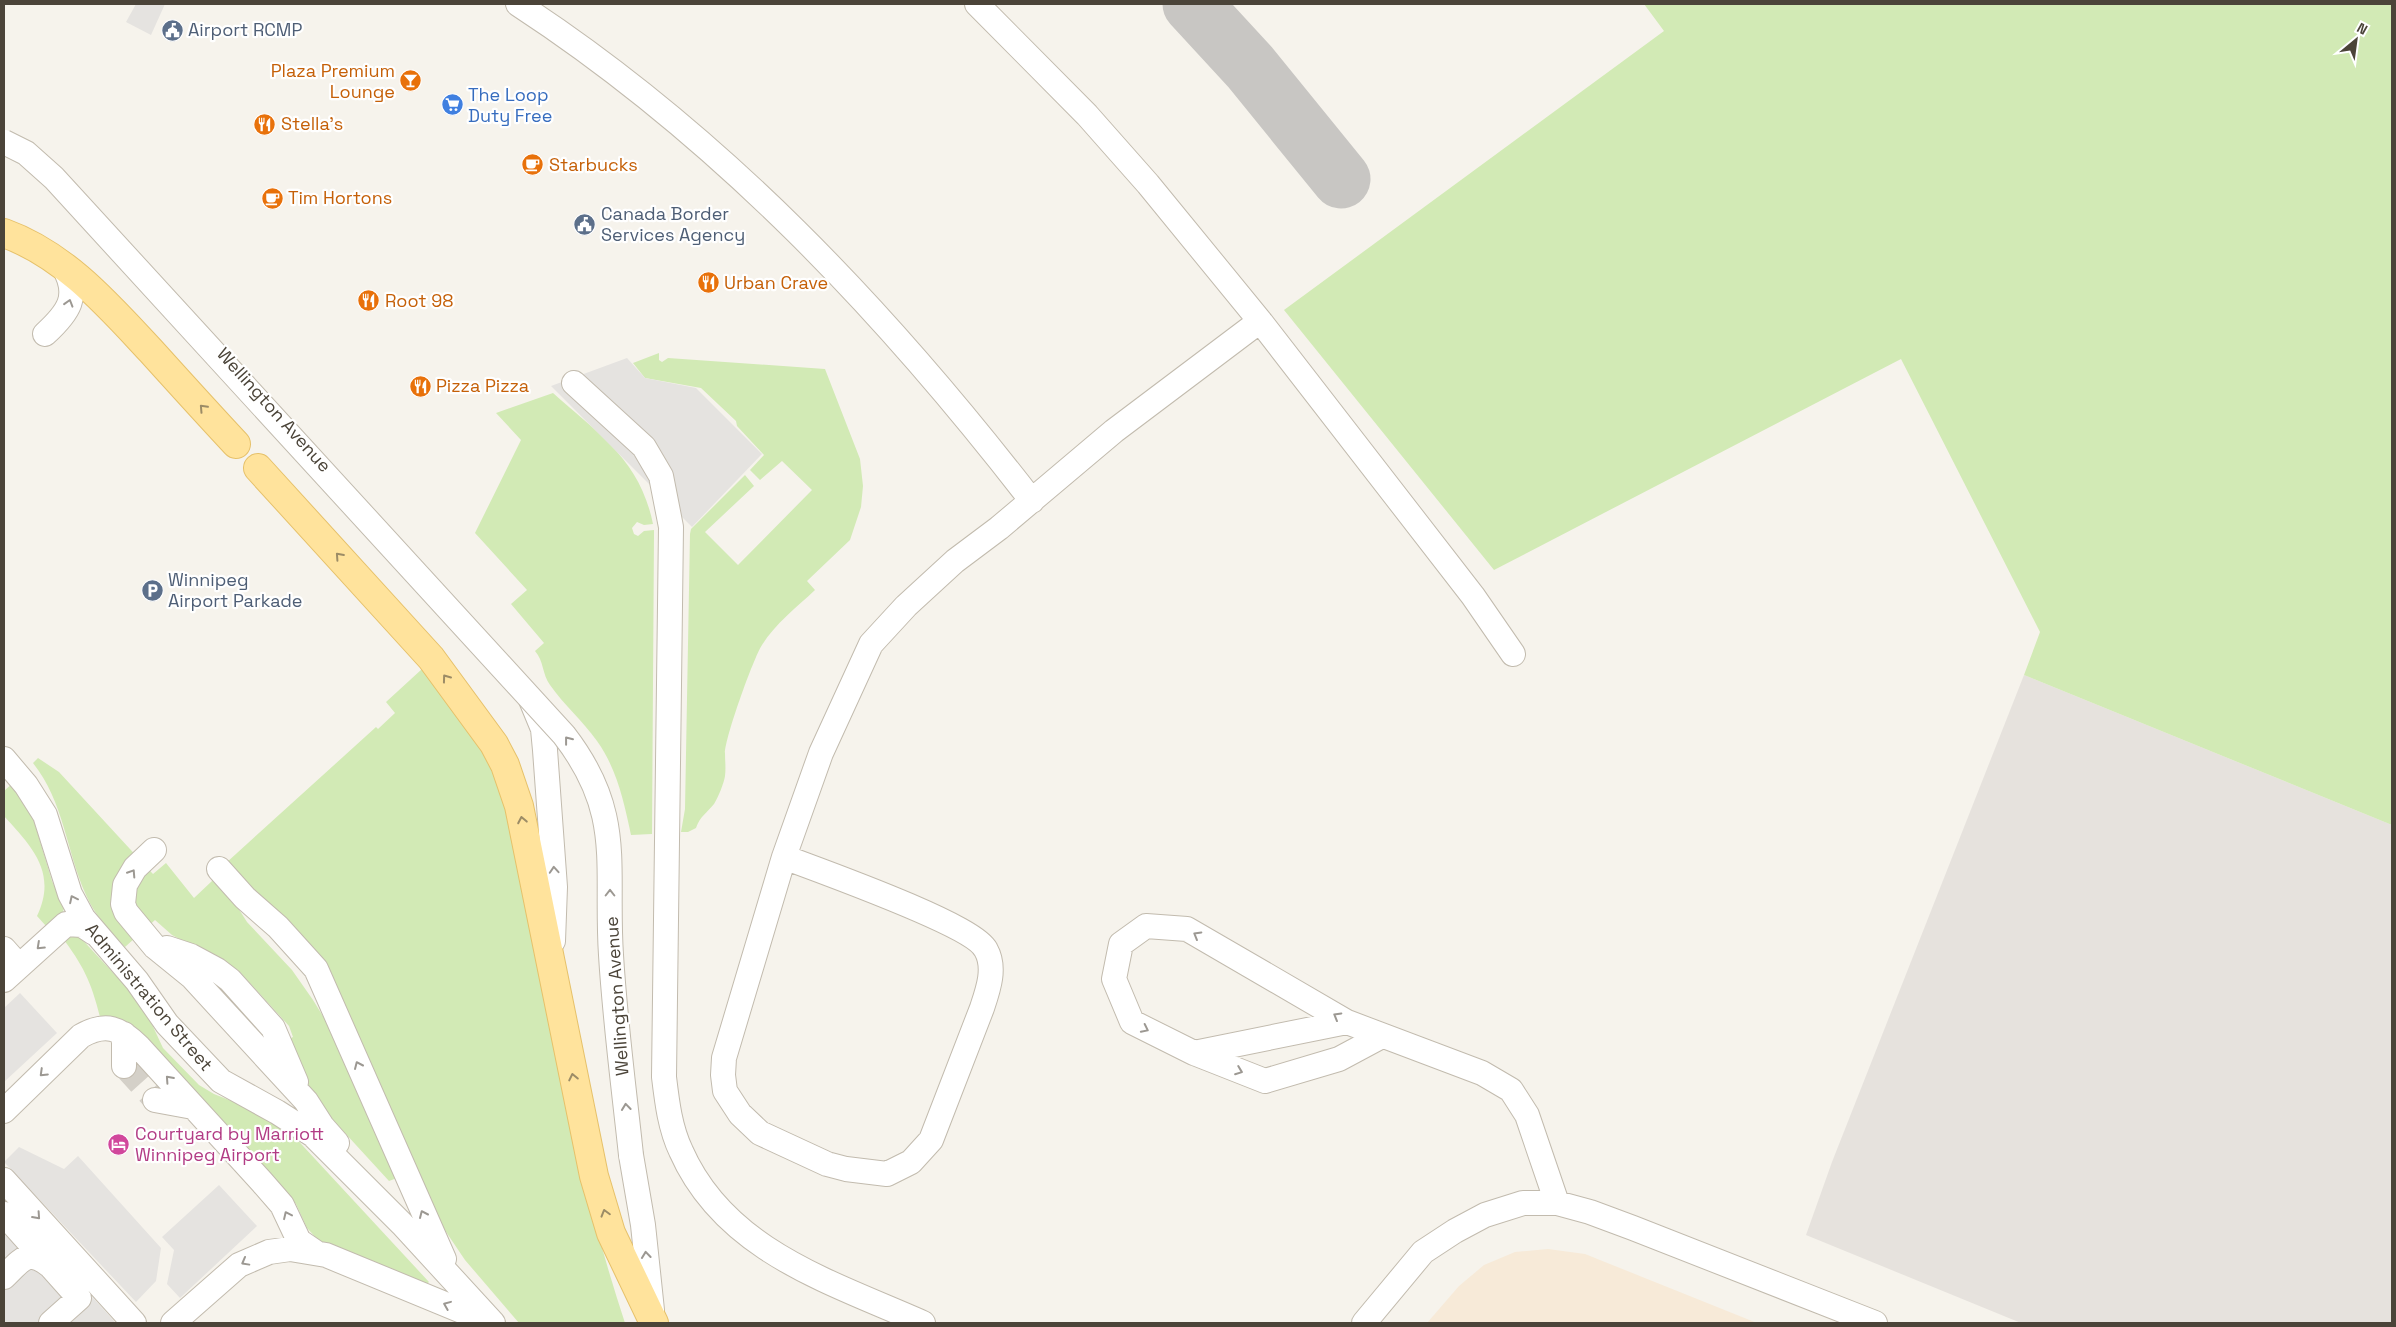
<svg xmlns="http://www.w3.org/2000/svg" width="2396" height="1327" font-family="'Space Grotesk',sans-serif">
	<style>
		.commercial { fill: #f7ead8 }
		.industrial { fill: #e6e2dd }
		.green { fill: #d2eab5 }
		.parking { fill: #e5e3e0 }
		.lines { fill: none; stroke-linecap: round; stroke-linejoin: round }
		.taxiway { stroke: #c8c6c3; stroke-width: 59 }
		.minor-tunnel { stroke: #d4d0c8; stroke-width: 24; stroke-dasharray: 24 12; stroke-linecap: butt }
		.minor-casing { stroke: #c2bbae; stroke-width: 26 }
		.major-casing { stroke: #e6c16a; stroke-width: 30 }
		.minor { stroke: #fff; stroke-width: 24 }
		.major { stroke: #ffe39c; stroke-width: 28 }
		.minor-bridge-casing { stroke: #c2bbae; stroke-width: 26; stroke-linecap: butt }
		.minor-bridge { stroke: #fff; stroke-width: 24 }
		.oneway { stroke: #9c9892 }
		.oneway2 { stroke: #9c8c66 }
		.labels { text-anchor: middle; stroke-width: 4.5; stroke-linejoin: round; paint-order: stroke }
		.service-label { font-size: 18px; fill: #4e5e75; stroke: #fff; text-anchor: start }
		.food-label { font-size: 18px; fill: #c56008; stroke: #fff; text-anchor: start }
		.shop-label { font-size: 18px; fill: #366cbe; stroke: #fff; text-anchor: start }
		.street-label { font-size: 18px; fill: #4b4439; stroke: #fff }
		.hotel-label { font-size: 18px; fill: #b23c85; stroke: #fff; text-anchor: start }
	</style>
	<rect width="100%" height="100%" fill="#f6f3ec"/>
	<path class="commercial" d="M1548,1249l37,5 172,69h-330l32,-37 25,-21 31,-13z"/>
	<path class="industrial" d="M2024,675l368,150v498h-371l-215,-88 26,-73z"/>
	<path class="green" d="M1644,4h748v821l-368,-150 16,-43 -139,-273 -407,211 -210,-260 380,-279z
		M659,353v7l3,2 6,-4 157,11 35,90 3,27 -2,21 -11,33 -43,41 8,9c-18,17 -40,34 -53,55 -9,14 -37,93 -37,108 0,8 1,15 0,23 -1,7 -7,22 -11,28 -7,9 -14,12 -18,24l-8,4h-7l4,-23 5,-275 1,-5 54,-54 9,11 -49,46 33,33 74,-75 -30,-29 -22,19 -10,-10 14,-15 -27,-29 -1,-5 -35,-33 -56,-10 -12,-15z
		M553,393c46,41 87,67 100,131l-9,1 -7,-3 -5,6 2,6 4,2 6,-5 10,-1v5l-2,299 -21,1c-7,-33 -14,-66 -34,-94 -14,-20 -33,-36 -47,-56 -8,-11 -6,-24 -15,-34l9,-8 -33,-39 16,-14 -52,-57 46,-93 -25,-27z
		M422,669l67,86 19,45c34,176 61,354 117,523h-106l-54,-63 -25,-37 -110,-242 -104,-118 150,-136 2,2 17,-16 -9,-11z
		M38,758l21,14 94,102 13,-11 28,35 18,-17 -1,-5 22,24 14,22 45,48 21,30 21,34 63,144 -8,3 -66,-72 -13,-18 -23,-51 6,-3 -4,-11 -51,-56 -66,-35 -17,-15 -30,27c-16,-17 -30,-31 -39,-52 -20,-45 -22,-93 -53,-132z
		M14,782l16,26 22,73 12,27 -2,7 -16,11 -9,-10c21,-44 -6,-70 -33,-100v-25z
		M78,935l65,70 20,43 36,37 15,9 38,15 39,24 138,149 -3,3 -107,-44 -12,-13 -11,-24 -156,-173c-13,-10 -23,-14 -40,-14 -9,-36 -17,-52 -39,-81z"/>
	<path class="parking" d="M136,4h29l-14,31 -25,-13z
		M627,358l18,20 51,10 66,66 -70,73 -141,-141z
		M20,993l37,40 -53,49v-74z
		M19,1147l45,22 14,-13 83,92 -5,33 -20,21 -132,-140z
		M219,1185l38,41 -77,72 -13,-14 7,-34 -12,-13z
		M9,1205l105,116 1,2h-111v-113z"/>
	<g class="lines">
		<path class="taxiway" d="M1192,4l58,63 91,112"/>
		<path class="minor-tunnel" d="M124,1066l31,34"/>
		<defs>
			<path id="minor" d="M518,4c202,132 367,307 514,497
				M977,4l110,111 61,69 112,137 213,275 40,58
				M45,334c23,-21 36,-38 18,-68
				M574,383l70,64 17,29 10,51 -7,550c3,25 6,51 17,74 44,100 150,131 242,172
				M531,700l12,29 2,21 10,137 -2,54
				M4,759l22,26 19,30 25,79 13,24 54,63 30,43 54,57 56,31 36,23 89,89 91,99
				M154,850l-19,18 -10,17 -2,19 3,8 29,35 37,30 114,124 16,25 15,17
				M784,857c34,13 190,68 202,93 10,18 2,40 -4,58l-51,132 -20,22 -24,12 -41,-5 -19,-5 -67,-31 -20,-19 -15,-23 -2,-16 1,-17 60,-201 37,-104 50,-109 35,-38 49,-45 44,-33 115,-97 146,-110
				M219,869l26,29 33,29 38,42 128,290
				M167,948l24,8 26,14 13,10 43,48 23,54
				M4,949l15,17
				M4,980l62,-56 16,1 12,8
				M1347,1022l-153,31 -62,-31 -18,-43 7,-35 25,-18 41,3 160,93 135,51 29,17 16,25 30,88
				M1194,1053l71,28 74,-22 43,-23
				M124,1066v-32
				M155,1100l38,7
				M4,1111l77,-75c25,-14 39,-8 58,11l123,135 20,23 17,36 16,11
				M631,1155l12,70 9,85
				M4,1180l130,143
				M4,1214l75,84 -28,25
				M4,1277c17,-16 23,-29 45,-12
				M173,1323l66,-58 30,-13 21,-3 36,6 160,66
				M1364,1323l59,-71 32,-21 30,-16 38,-12h34l33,9 43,16 242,95"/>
			<path id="major" d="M4,233c61,22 104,72 147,118 28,31 56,62 85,93
				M258,468l173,190 63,86 11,21 14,41 75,370 17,57 43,90"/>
		</defs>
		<use href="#minor" class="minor-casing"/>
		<use href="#major" class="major-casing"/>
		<use href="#minor" class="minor"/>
		<use href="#major" class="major"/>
		<defs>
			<path id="minor-bridge" d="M4,142l22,11 28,25 510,557c61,79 41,130 47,220 4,67 13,134 20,200"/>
		</defs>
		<use href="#minor-bridge" class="minor-bridge-casing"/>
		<use href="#minor-bridge" class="minor-bridge"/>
	</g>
	<defs><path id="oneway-chevron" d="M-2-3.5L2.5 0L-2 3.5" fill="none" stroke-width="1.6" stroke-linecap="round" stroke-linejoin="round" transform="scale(1.25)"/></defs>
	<g class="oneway">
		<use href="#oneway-chevron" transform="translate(69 303) rotate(-73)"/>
		<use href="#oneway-chevron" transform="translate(568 740) rotate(-128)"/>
		<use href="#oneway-chevron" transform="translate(554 870) rotate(-94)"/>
		<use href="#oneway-chevron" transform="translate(132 873) rotate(-57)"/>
		<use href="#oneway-chevron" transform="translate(610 893) rotate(-90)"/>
		<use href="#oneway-chevron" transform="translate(73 899) rotate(-116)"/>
		<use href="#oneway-chevron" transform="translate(1197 935) rotate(-150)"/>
		<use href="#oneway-chevron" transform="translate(40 946) rotate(137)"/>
		<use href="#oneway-chevron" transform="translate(1337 1016) rotate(-150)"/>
		<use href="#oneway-chevron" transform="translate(1145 1029) rotate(26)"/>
		<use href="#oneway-chevron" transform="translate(358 1065) rotate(-114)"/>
		<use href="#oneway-chevron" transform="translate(1239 1071) rotate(21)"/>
		<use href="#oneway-chevron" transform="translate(43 1073) rotate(136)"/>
		<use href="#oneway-chevron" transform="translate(169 1079) rotate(-132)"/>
		<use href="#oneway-chevron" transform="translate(626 1107) rotate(-96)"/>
		<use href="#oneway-chevron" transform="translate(423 1214) rotate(-114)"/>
		<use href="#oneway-chevron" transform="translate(287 1215) rotate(-115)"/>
		<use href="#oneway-chevron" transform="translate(37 1216) rotate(48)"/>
		<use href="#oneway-chevron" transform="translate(646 1255) rotate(-96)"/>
		<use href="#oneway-chevron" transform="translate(245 1262) rotate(151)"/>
		<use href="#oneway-chevron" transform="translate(447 1305) rotate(-158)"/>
	</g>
	<g class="oneway2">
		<use href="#oneway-chevron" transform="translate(203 408) rotate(-133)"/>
		<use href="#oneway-chevron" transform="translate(339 556) rotate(-132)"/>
		<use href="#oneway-chevron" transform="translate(446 678) rotate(-126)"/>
		<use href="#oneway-chevron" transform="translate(522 820) rotate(-101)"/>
		<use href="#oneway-chevron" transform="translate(573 1077) rotate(-102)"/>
		<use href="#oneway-chevron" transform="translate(605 1213) rotate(-106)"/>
	</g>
	<defs>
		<symbol id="civic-disc" viewBox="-11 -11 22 22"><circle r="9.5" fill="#5c6f8a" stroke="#fff"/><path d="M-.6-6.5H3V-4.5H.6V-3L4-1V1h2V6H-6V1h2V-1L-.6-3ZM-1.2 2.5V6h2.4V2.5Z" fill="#fff"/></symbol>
		<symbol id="bar-disc" viewBox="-11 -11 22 22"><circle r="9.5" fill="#e8710a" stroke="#fff"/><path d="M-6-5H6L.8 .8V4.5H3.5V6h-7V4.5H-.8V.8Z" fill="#fff"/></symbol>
		<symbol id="supermarket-disc" viewBox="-11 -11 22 22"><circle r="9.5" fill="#3f7fe0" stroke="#fff"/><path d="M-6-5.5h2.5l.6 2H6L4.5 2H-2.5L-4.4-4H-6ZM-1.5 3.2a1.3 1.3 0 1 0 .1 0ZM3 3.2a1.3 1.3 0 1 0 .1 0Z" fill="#fff"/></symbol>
		<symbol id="restaurant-disc" viewBox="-11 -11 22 22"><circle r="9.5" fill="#e8710a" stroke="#fff"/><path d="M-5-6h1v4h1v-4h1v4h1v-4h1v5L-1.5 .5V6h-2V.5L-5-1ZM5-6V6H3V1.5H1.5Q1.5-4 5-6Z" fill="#fff"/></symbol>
		<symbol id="cafe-disc" viewBox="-11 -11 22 22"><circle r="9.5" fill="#e8710a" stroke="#fff"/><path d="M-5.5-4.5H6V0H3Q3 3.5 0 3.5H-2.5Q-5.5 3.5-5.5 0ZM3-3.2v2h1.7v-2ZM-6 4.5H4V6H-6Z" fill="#fff"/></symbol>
		<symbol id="parking-disc" viewBox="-11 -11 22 22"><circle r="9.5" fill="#5c6f8a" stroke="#fff"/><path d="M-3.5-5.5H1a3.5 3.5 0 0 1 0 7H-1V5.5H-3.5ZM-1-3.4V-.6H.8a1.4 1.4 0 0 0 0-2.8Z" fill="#fff"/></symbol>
		<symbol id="hotel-disc" viewBox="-11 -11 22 22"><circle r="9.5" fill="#d1479c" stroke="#fff"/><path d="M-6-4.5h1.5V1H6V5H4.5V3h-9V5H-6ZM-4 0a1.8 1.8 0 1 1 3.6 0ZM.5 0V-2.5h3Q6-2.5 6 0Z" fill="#fff"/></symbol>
	</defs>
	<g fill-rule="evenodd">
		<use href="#civic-disc" x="160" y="18" width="25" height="25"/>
		<use href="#bar-disc" x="398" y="68" width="25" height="25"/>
		<use href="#supermarket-disc" x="440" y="92" width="25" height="25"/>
		<use href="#restaurant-disc" x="252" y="112" width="25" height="25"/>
		<use href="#cafe-disc" x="520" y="152" width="25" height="25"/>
		<use href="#cafe-disc" x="260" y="186" width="25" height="25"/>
		<use href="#civic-disc" x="572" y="212" width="25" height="25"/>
		<use href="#restaurant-disc" x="696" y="270" width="25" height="25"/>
		<use href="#restaurant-disc" x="356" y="288" width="25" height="25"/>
		<use href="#restaurant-disc" x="408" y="374" width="25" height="25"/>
		<use href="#parking-disc" x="140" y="578" width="25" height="25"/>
		<use href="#hotel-disc" x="106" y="1132" width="25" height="25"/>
	</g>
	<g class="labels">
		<g class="service-label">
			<text x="188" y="36">Airport RCMP</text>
			<text x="601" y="220">Canada Border<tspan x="601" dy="21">Services Agency</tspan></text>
			<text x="168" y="586">Winnipeg<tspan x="168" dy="21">Airport Parkade</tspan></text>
		</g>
		<g class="food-label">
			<text x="395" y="77" text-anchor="end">Plaza Premium<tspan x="395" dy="21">Lounge</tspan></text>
			<text x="281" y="130">Stella's</text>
			<text x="549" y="171">Starbucks</text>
			<text x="288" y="204">Tim Hortons</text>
			<text x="724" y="289">Urban Crave</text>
			<text x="385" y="307">Root 98</text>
			<text x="436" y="392">Pizza Pizza</text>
		</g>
		<g class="shop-label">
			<text x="468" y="101">The Loop<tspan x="468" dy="21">Duty Free</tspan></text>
		</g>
		<g class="street-label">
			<text transform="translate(274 410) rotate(48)" y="6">Wellington Avenue</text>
			<text transform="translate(617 996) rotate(-94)" y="6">Wellington Avenue</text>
			<text transform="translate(149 997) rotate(50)" y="6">Administration Street</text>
		</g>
		<g class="hotel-label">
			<text x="135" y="1140">Courtyard by Marriott<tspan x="135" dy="21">Winnipeg Airport</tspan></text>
		</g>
	</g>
	<rect width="2396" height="1327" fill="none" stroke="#4b4439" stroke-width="10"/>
	<g transform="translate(2356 40) rotate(29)" stroke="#ffffff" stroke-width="4" paint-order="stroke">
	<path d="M0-4L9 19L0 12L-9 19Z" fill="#4b4439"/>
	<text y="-8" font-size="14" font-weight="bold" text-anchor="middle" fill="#4b4439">N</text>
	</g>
</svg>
